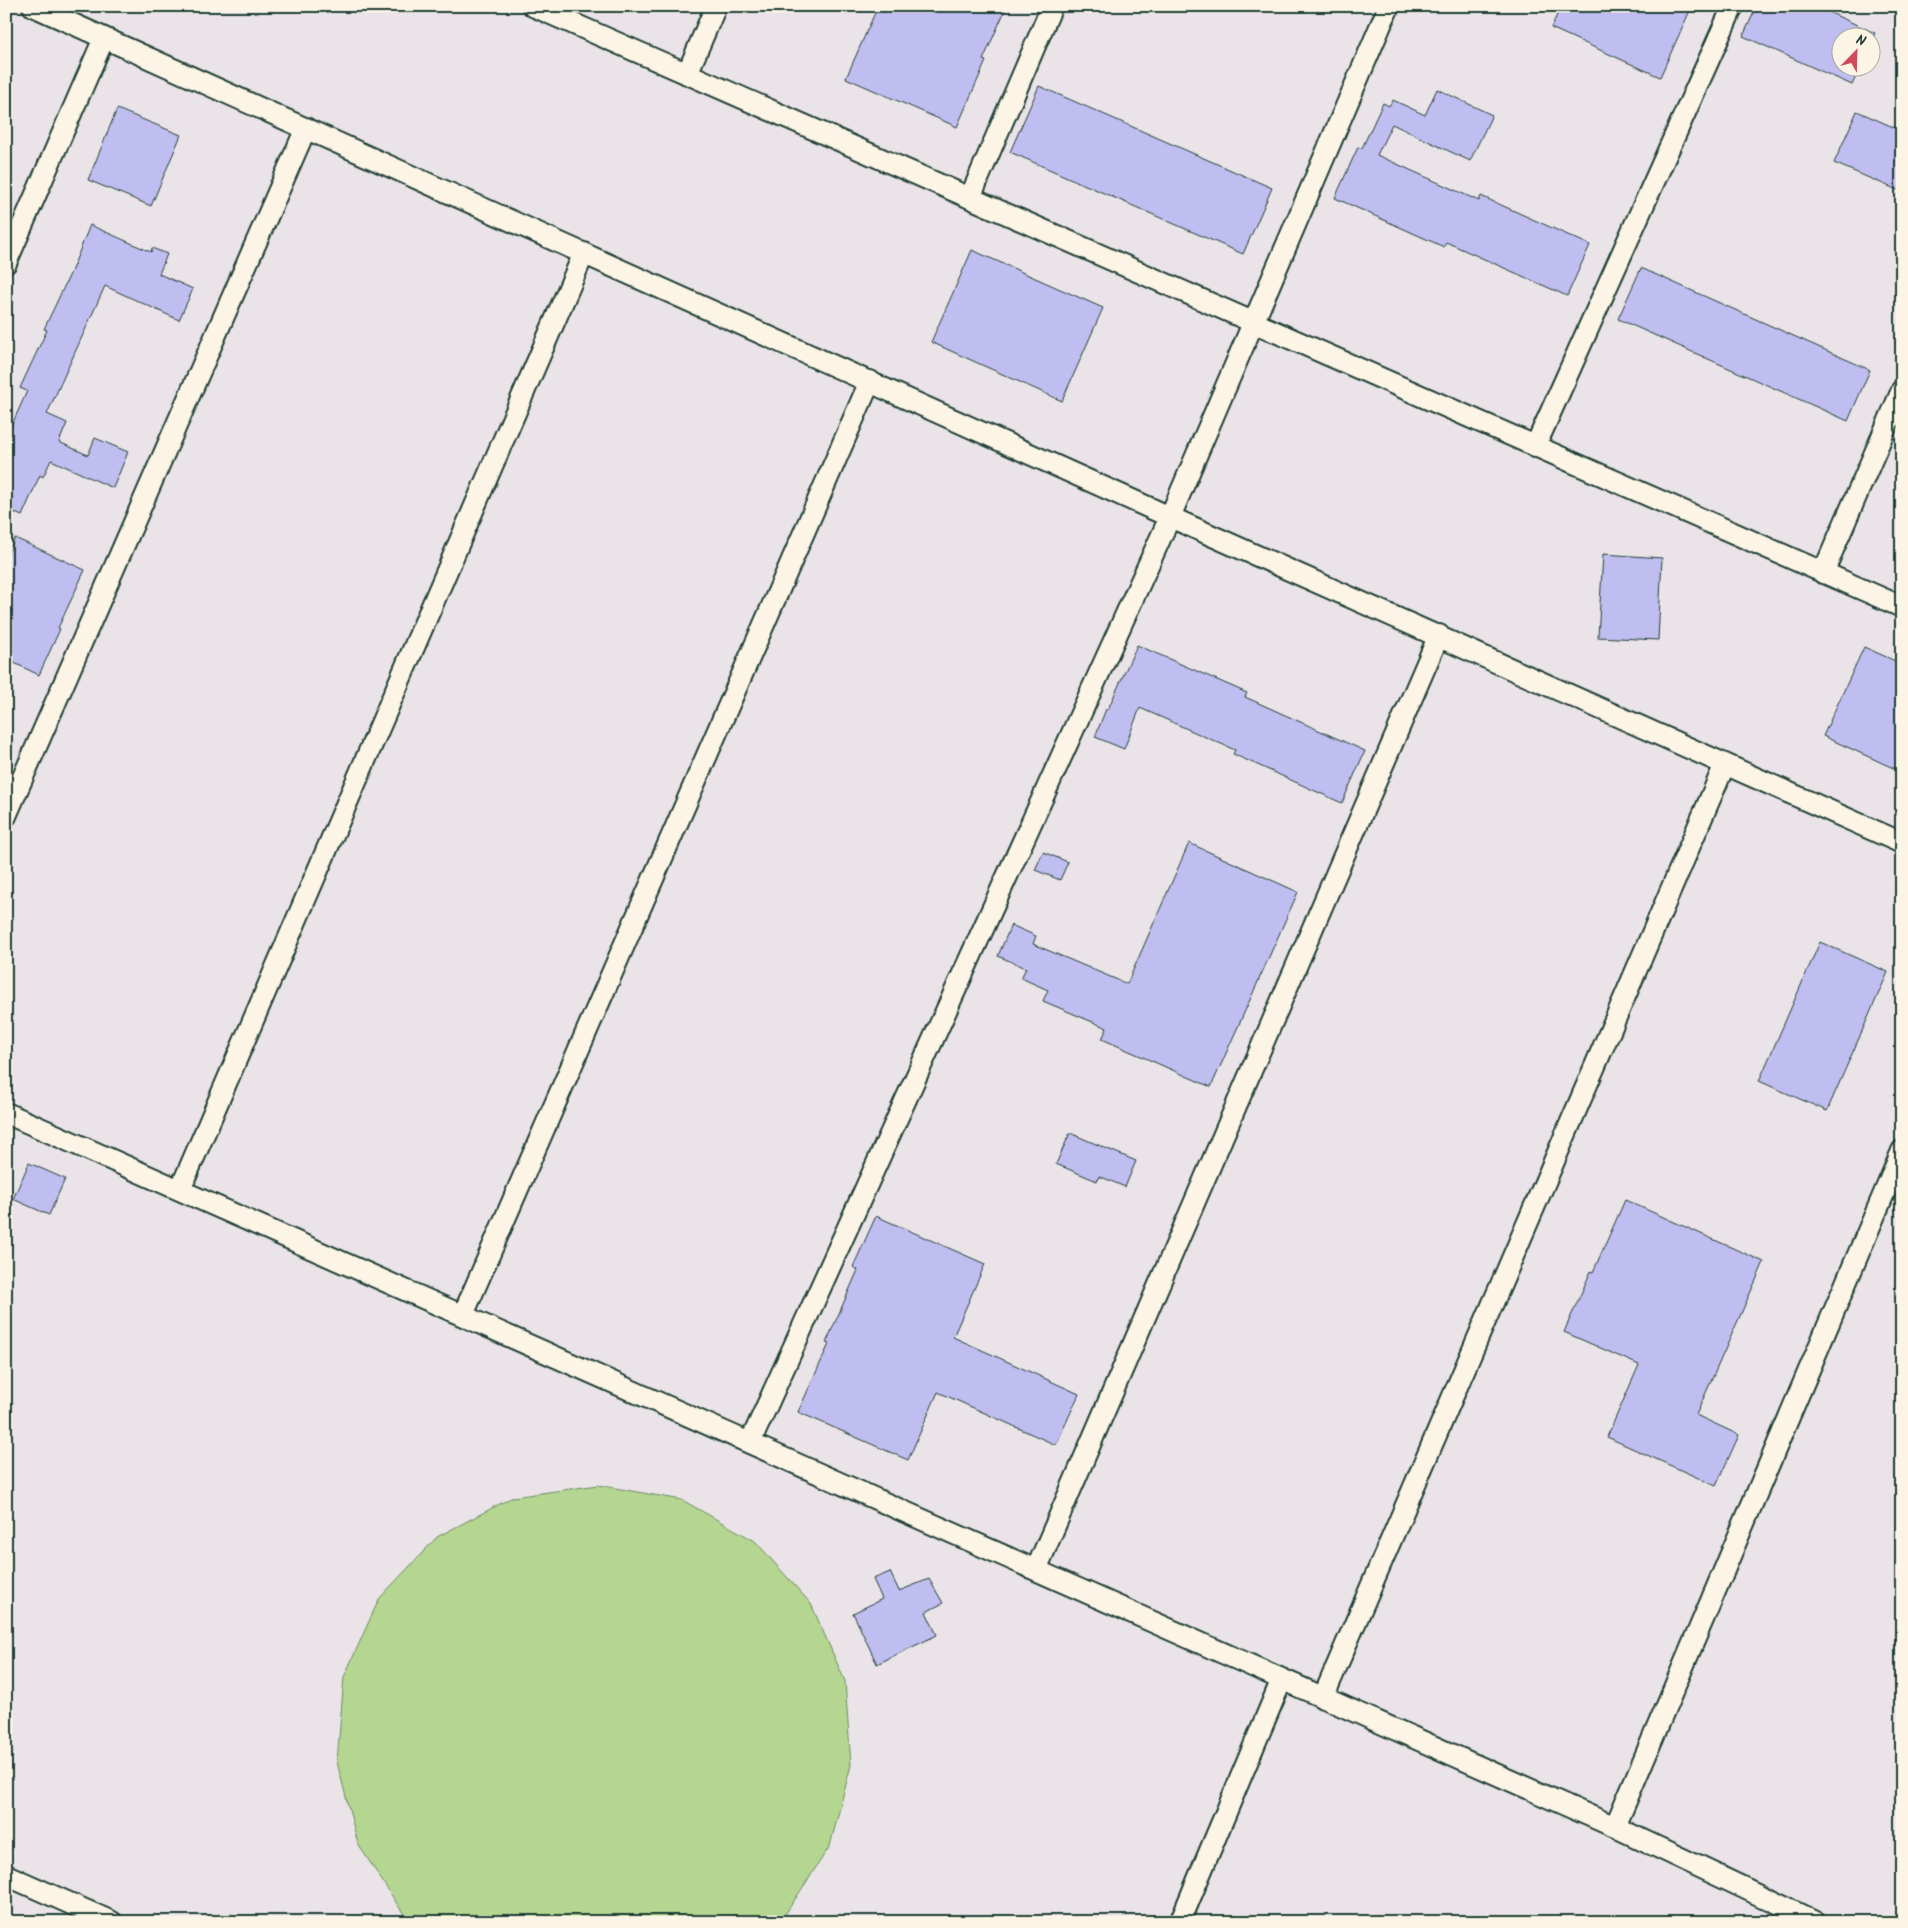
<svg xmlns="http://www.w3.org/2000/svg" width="1908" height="1928" font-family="Kalam,sans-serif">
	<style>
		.green { fill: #b5d690; stroke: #6a8a62 }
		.building { fill: #c0bef0; stroke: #1f3d34 }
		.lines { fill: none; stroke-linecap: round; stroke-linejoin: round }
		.street-casing { stroke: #1f3d34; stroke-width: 24 }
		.street { stroke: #fcf5e5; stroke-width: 20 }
	</style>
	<rect width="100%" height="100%" fill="#eae4e8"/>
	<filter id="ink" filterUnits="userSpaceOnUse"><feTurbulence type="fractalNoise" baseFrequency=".02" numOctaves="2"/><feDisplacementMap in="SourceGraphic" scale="10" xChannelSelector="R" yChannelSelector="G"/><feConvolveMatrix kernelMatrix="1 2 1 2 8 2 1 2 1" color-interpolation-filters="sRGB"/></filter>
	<g filter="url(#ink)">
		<path class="green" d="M598,1485l84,15 73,41 56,63 34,77 6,84 -21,81 -46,70 -7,6h-364l-8,-6 -47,-72 -21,-82 7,-85 35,-78 58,-62 76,-40z"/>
		<path class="building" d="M878,6h129l-24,54 3,1 -29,66 -111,-49z
			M1561,6h131l-32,71 -109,-49z
			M1757,6h58l60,27 -5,11v-6h-30v30h20l-8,17 -109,-49z
			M1039,86l233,102 -29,66 -233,-102z
			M1437,89l55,26 -22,46 -78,-37 -15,31 102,46 2,-5 109,49 -23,51 -121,-54 -2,5 -109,-49 23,-51 4,1 21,-45 6,3 4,-6 32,15z
			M117,109l64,26 -30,71 -63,-26z
			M1857,111l45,20v61l-68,-29z
			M90,225l61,27 1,-4 15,6 -8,20 34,15 -14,31 -74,-34 -58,128 20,9 -8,19 29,13 7,-17 33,14 -15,36 -62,-28 -8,17 -3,-2 -18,41 -16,-7v-71l21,-47 -7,-3 27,-58 -3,-1 27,-57z
			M972,250l131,58 -41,93 -131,-59z
			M1641,268l229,102 -22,51 -230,-102z
			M15,538l70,32 -27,58 2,1 -21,46 -33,-16v-102z
			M1603,554l59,4 -4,82 -60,-3z
			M1137,645l110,48 -2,4 120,54 -23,52 -109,-49 2,-4 -95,-42 -16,41 -29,-12 11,-28h2z
			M1864,647l38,17v108l-79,-36z
			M1189,843l109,49 -87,195 -109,-48 5,-11 -64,-27 5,-11 -27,-12 5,-10 -28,-12 13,-31 25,11 -3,8 94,40z
			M1043,852l25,10 -8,18 -25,-10z
			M1820,942l68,30 -61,139 -68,-30z
			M1070,1133l66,28 -11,26 -26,-11 -2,5 -41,-17z
			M29,1163l36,16 -16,36 -36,-16z
			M1625,1200l139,62 -68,153 43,20 -23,51 -109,-49 32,-72 -75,-33 27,-61 2,1z
			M876,1216l109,48 -32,73 126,57 -23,51 -118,-53 -30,68 -110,-48 31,-68 -3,-1 32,-73 -5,-3z
			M890,1572l9,19 30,-12 14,24 -17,9 11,23 -60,29 -24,-51 29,-14 -9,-20z"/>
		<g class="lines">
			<defs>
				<path id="street" d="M33,6l1137,511 732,326
					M533,6l1369,601
					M687,74l29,-68
					M970,198l82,-192
					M6,263l98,-225
					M1535,447l198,-441
					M1823,573l79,-183
					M6,816l300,-688
					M6,1113l1609,714 201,95
					M180,1190l404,-937
					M463,1315l407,-934
					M750,1443l420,-926 219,-511
					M1036,1570l403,-935
					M1323,1698l402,-934
					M1615,1827l287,-676
					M6,1875l106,47
					M1180,1922l102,-243"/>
			</defs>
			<use href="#street" class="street-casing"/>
			<use href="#street" class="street"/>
		</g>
	</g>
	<rect width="1908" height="1928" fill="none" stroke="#fcf5e5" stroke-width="25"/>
	<rect x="12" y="12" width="1883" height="1903" fill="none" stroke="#1f3d34" stroke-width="2" filter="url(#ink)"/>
	<g transform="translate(1856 52) rotate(23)"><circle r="24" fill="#fcf5e5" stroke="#a4ab9e"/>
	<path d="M0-4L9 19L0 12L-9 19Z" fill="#d1495b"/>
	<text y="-8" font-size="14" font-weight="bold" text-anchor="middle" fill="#1f3d34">N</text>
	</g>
</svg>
